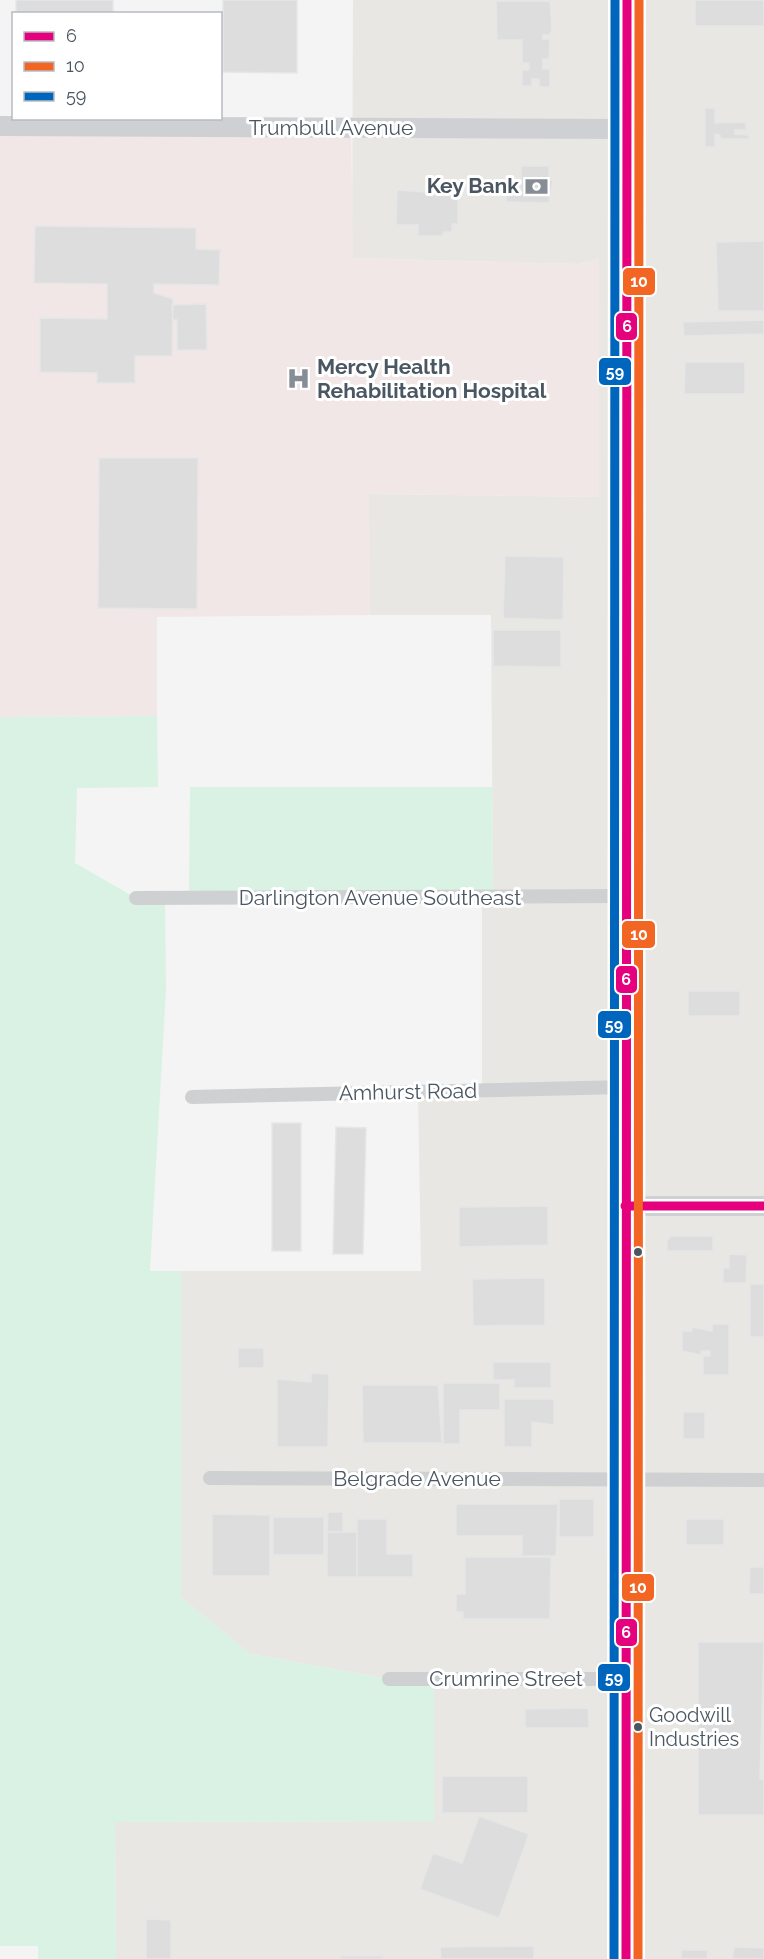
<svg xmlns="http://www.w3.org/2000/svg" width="764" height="1959" font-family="Raleway,sans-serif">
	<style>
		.commercial { fill: #e8e7e3 }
		.medical { fill: #f1e7e6 }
		.green { fill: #d9f2e3 }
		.building { fill: #ddddde; stroke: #e5e6e7; stroke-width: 1.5 }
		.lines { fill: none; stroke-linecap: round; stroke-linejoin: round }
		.street { stroke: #ced0d2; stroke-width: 14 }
		.secondary { stroke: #ced0d4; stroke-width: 20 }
		.bus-1-casing { stroke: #fff; stroke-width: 14 }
		.bus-2-casing { stroke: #fff; stroke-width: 14 }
		.bus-3-casing { stroke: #fff; stroke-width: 14 }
		.bus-1 { stroke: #e5007d; stroke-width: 9 }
		.bus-2 { stroke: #f26522; stroke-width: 9 }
		.bus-3 { stroke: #0065bd; stroke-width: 9 }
		.bus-dot { fill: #4a5661; stroke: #fff; stroke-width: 2 }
		.labels { text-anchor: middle; stroke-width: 6; stroke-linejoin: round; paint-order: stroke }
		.bus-label { font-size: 20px; fill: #4a5661; stroke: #fff; text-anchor: start }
		.street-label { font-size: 21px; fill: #4a5661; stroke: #fff }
		.poi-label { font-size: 21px; font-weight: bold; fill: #4a5661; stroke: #fff; text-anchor: end }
		.line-badge { stroke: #fff; stroke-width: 2 }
		.badge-label { font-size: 16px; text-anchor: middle; font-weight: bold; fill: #fff }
	</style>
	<rect width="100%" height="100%" fill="#f4f4f4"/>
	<path class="commercial" d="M353,0h411v1959h-648l-1,-137 319,-1 -45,-142 -139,-25 -69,-57v-326h240l-3,-179 64,-2v-192h11l-2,-283h-121l-2,-121 230,3 1,-238 -21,5 -226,-6z"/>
	<path class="medical" d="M0,126l351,2 2,130 225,6 21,-5v238l-230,-3 1,121 -213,2v99l-157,1z"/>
	<path class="green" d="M157,716l1,71 -81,1 -2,75 61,35h29l1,91 -16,282h31v326l69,57 139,25h45v142l-319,1 1,137h-78v-13h-38v-1229z
		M190,787h302l1,111h-304z"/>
	<path class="building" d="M16,0h97v14h-97z
		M223,0h74v73l-74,-1z
		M695,0h69v26h-69z
		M496,1h54l2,30 -3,4h-6v4h7l-1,20h-6v10h7v18h-11v-8h-7v7h-10v-16h7v-7h-7v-23h-25z
		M705,108h10v15l31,-1v8h-11v4l14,1v4h-29v-4l-5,-1v13h-10z
		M521,166h28v14h4l-4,23 -43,-1v-9h15z
		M438,189h20v35h-6v8h-9v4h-25v-11h-22l1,-35 41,3z
		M35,226l161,2v21l24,1 -1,35 -65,-1v9l19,6 -1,57h-37v27h-38v-10l-57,-1v-54l67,1v-35l-73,-1z
		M764,241v70h-46l-2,-69z
		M206,304l1,46h-30v-30h-4l-1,-15z
		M764,320v14l-80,2 -1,-14z
		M685,362h60v32h-61z
		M99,458h99l-1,151 -99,-1z
		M505,556l59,1 -1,63 -60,-2z
		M493,630h68v37l-68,-1z
		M688,991h52v25h-52z
		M272,1123h29v128h-29z
		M336,1127l30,1 -3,126h-30z
		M548,1206v39l-89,2v-40z
		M671,1236h42v15h-46v-11z
		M729,1254l18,1 -1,28h-23v-15h6z
		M545,1278v47l-72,1 -1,-47z
		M750,1284h14v53h-14z
		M712,1324h17v51h-26v-19h7v-5h-9v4l-19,-4v-20h10v-4l20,4z
		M238,1348h26v20h-26z
		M493,1362h58v26h-37v-8h-21z
		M311,1373l18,1 -1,73h-51v-68l34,3z
		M443,1383h57v27h-40v34h-17z
		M362,1385h76l4,58h-79z
		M504,1399h50v26l-22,-3v25h-28z
		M683,1412h22v27h-22z
		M559,1499h35v38h-35z
		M456,1504h102l-2,52h-34v-20h-66z
		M328,1512h15v20h-16z
		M212,1514l58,1v61h-58z
		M273,1517h51v38h-51z
		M357,1519h30v35h26v23h-56z
		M686,1519h38v26h-38z
		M327,1532h30v45h-30z
		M465,1557h86l-1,62h-87v-7h-7v-18h9z
		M750,1567h14v27h-15z
		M698,1642h66l-4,137h4v36h-66z
		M588,1708l1,20h-64v-19z
		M442,1776h86v37h-86z
		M479,1816l50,18 -30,84 -79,-29 13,-36 29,10z
		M146,1919l25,1v39h-25z
		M534,1946v13h-93l-1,-12z
		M734,1947l30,1v11h-32z
		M681,1950h27l-1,9h-26z
		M341,1956h42v3h-42z"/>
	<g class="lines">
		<path class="street" d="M136,898l489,-2
			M192,1097l433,-10
			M210,1478l554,2
			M389,1679h235"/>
		<path class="secondary" d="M0,126l627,3
			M625,1206h139
			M626,1959l1,-1959"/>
		<defs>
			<path id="bus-1" d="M625,1206h139
				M626,1959l1,-1959"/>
			<path id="bus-2" d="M638,1959l1,-1959"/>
			<path id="bus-3" d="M614,1959l1,-1959"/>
		</defs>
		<use href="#bus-1" class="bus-1-casing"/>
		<use href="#bus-2" class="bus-2-casing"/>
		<use href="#bus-3" class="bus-3-casing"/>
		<use href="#bus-1" class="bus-1"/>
		<use href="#bus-2" class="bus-2"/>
		<use href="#bus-3" class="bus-3"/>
	</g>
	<defs>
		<symbol id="bank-bare" viewBox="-9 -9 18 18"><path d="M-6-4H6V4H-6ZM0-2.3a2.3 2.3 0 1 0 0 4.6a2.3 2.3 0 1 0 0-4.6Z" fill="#868d94" stroke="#fff" stroke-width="2.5" paint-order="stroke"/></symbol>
		<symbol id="hospital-bare" viewBox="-9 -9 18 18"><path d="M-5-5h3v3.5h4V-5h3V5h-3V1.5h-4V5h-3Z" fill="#868d94" stroke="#fff" stroke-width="2.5" paint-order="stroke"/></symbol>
	</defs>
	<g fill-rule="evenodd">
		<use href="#bank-bare" x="520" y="170" width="33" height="33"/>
		<use href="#hospital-bare" x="282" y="362" width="33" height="33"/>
	</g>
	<g class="bus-dot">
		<circle cx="638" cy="1252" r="5"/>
		<circle cx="638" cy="1727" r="5"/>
	</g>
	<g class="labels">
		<g class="bus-label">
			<text x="649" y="1722">Goodwill<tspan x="649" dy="24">Industries</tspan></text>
		</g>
		<g class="street-label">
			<text x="331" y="135">Trumbull Avenue</text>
			<text x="380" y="905">Darlington Avenue Southeast</text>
			<text transform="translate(408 1092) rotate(-1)" y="7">Amhurst Road</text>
			<text x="417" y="1486">Belgrade Avenue</text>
			<text x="506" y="1686">Crumrine Street</text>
		</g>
		<g class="poi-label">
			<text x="519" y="193">Key Bank</text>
			<text x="317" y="374" text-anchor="start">Mercy Health<tspan x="317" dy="24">Rehabilitation Hospital</tspan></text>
		</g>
	</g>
	<g class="line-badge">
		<rect x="622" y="267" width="34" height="29" rx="6" fill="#f26522"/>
		<rect x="615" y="312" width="23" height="29" rx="6" fill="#e5007d"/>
		<rect x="598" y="357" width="34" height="29" rx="6" fill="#0065bd"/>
		<rect x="621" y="920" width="35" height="29" rx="6" fill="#f26522"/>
		<rect x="615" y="965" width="23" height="29" rx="6" fill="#e5007d"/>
		<rect x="597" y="1010" width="35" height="29" rx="6" fill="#0065bd"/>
		<rect x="621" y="1573" width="34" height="29" rx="6" fill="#f26522"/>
		<rect x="615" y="1618" width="23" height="29" rx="6" fill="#e5007d"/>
		<rect x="597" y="1663" width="34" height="29" rx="6" fill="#0065bd"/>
	</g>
	<g class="badge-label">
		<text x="639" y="287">10</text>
		<text x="627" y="332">6</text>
		<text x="615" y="377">59</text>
		<text x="639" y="940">10</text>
		<text x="626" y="985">6</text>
		<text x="614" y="1030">59</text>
		<text x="638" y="1593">10</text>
		<text x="626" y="1638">6</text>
		<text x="614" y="1683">59</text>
	</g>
	<rect x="12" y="12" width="210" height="108" fill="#ffffff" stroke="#b7bbc0" stroke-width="1.5"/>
	<rect x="24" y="32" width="30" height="9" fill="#e5007d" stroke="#b7bbc0" stroke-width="1.5"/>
	<text x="66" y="42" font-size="18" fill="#4a5661">6</text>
	<rect x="24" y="62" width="30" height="9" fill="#f26522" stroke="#b7bbc0" stroke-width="1.5"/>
	<text x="66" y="72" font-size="18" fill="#4a5661">10</text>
	<rect x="24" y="92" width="30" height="9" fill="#0065bd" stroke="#b7bbc0" stroke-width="1.5"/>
	<text x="66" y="102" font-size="18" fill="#4a5661">59</text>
</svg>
